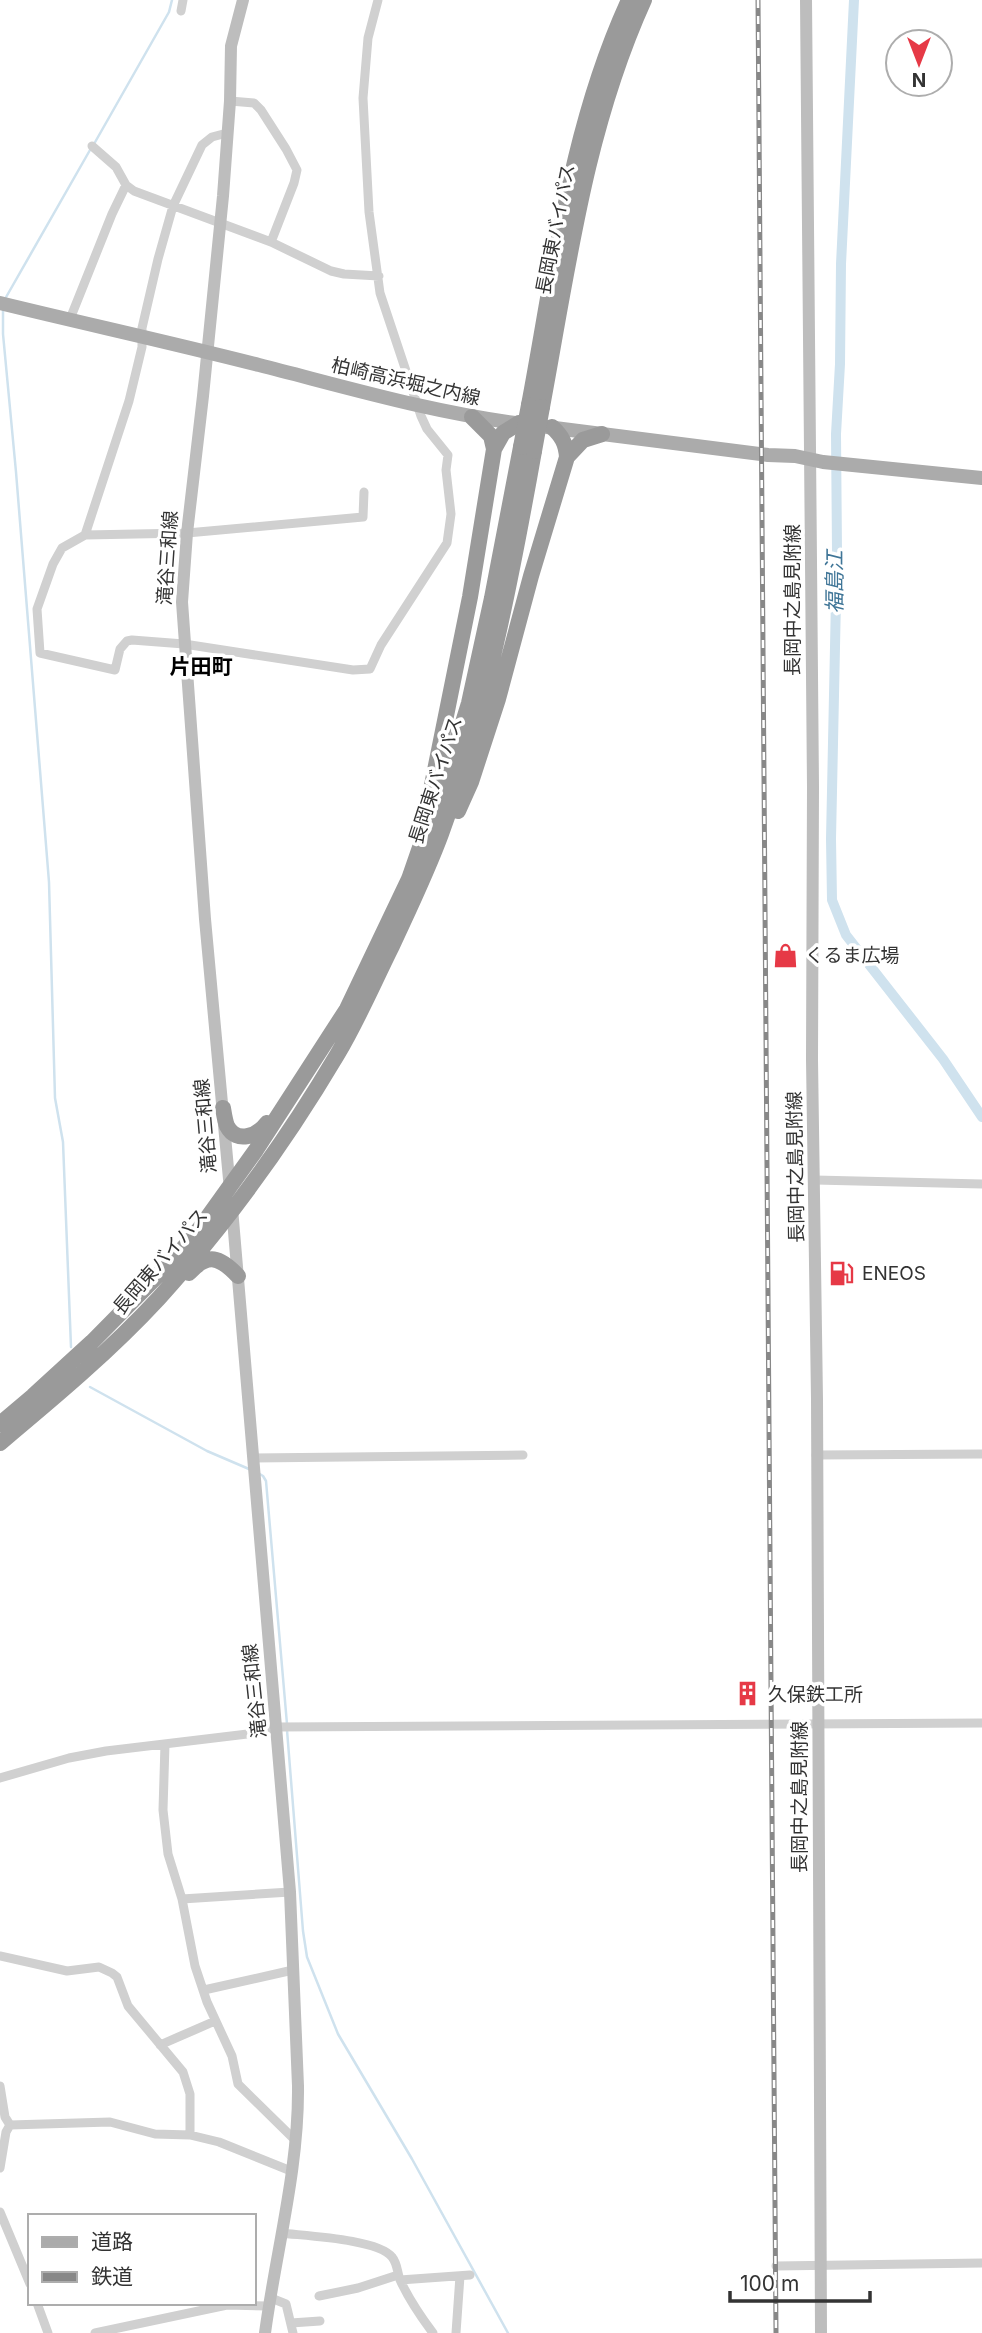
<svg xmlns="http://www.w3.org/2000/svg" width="982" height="2333" font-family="Inter,'Noto Sans JP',sans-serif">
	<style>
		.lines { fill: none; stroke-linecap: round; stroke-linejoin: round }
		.stream { stroke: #cfe2ee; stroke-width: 2.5 }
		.canal { stroke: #cfe2ee; stroke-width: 10 }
		.street { stroke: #d0d0d0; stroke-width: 9 }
		.secondary { stroke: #bdbdbd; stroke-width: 12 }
		.primary { stroke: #ababab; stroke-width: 14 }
		.highway { stroke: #9a9a9a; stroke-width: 16 }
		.rail-casing { stroke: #888; stroke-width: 5 }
		.rail { stroke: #fff; stroke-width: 2.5; stroke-dasharray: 8; stroke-linecap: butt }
		.highway-bridge { stroke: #9a9a9a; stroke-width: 16 }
		.labels { text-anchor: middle; stroke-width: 7; stroke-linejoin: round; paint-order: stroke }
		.street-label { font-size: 19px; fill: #333; stroke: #fff }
		.poi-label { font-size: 19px; fill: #333; stroke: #fff; text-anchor: start }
		.water-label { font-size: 21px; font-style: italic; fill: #3f7597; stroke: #fff }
		.neighbourhood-label { font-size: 21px; font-weight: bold; fill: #000; stroke: #fff }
	</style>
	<rect width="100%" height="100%" fill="#fff"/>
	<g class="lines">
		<path class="stream" d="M94,144l75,-132 3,-12
			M5,299l85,-149
			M3,309v25l13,138 33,410 6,216 8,44 8,205
			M90,1387l117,64 42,18
			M258,1473l5,3 3,5 21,243
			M287,1730l16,201 4,26 31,77 74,125 96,174"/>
		<path class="canal" d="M854,0l-13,264 -1,100 -4,70 1,117 -6,288 1,61 14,35 97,124 39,58"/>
		<path class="street" d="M181,11l2,-11
			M230,101l24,2 7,7 25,39 11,21 -3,13 -23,59
			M92,146l24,21 10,18 8,6 137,51 60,29 13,3 35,2
			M70,319l42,-105 14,-29
			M364,492l-1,25 -176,16 -102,2 -23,13 -9,16 -16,45 3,44 75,17 5,-21 7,-8 5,-1 52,4 169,26 17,-1 11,-24 66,-102 4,-29 -5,-44 2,-15 -21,-26 -6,-13 -41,-123 -11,-81 -6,-114 5,-60 10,-38
			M85,535l44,-134 13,-54v-19l16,-69 15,-53 29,-61 10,-8 15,-4
			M815,1180l167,4
			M816,1455l166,-1
			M253,1458l270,-3
			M165,1744l-2,66 5,44 14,45 13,67 12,36 25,54 6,28 57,56
			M0,1778l69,-20 37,-7 150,-18 21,-6 705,-4
			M182,1899l108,-7
			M0,1956l67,15 32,-4 13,6 5,4 11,29 55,66 7,22v41
			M204,1990l89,-20
			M160,2045l55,-24
			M0,2086l5,31 5,8
			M10,2125l100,-3 45,12 35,1 29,7 72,29
			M0,2168l6,-36 4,-7
			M0,2212l30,72
			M281,2233c25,3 97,6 111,24 6,7 5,17 9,25 9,19 20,35 32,51
			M776,2266l206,-3
			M400,2280l70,-5
			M319,2296l39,-8 40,-13
			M271,2298l15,6 7,29
			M37,2303l11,30
			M291,2323l29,-2
			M95,2333l132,-28 42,1
			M456,2333l4,-57"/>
		<path class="secondary" d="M806,0l7,787 -1,273 5,339 4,934
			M230,1190l-25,-271 -23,-317 5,-69 16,-137 20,-200 7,-95 1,-55 12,-46
			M232,1208l58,684 8,194c1,83 -22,165 -33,247"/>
		<path class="primary" d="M0,303c86,21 173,40 259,62 87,22 174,48 264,59
			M547,427l221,28 27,1 28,6 159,16"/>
		<path class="highway" d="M529,405c26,-137 41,-277 100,-405
			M542,407c26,-139 43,-277 102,-407
			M472,417l19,19 3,13
			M552,427c10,9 14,17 15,30
			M430,795l40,-198 24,-148 9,-16 16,-10
			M458,811l13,-29 27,-83 33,-123 36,-119 16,-17 19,-6
			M223,1108c1,6 2,13 4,18 10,19 31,9 40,-3
			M189,1273c19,-21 31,-16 49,3
			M0,1424l33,-28 59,-54 83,-84 25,-30 56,-78 91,-141 62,-130 51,-147 9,-29 23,-105 29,-151
			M0,1443c55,-46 110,-92 159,-145 67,-74 127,-157 178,-243 21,-35 37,-73 55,-109 17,-37 35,-74 49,-112 45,-124 70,-254 93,-383"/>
		<defs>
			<path id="rail" d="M758,0l18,2333"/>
		</defs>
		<use href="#rail" class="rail-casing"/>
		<use href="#rail" class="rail"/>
		<path class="highway-bridge" d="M521,447l8,-42
			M534,451l8,-44"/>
	</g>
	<defs>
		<symbol id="shop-bare" viewBox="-9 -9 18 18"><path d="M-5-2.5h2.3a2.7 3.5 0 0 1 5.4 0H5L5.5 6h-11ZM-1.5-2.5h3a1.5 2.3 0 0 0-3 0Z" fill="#e63946" stroke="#fff" stroke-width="2.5" paint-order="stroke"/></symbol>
		<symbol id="fuel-bare" viewBox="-9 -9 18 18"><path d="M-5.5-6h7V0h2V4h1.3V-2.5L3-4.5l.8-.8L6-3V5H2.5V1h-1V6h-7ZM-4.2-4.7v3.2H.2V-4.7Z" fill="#e63946" stroke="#fff" stroke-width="2.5" paint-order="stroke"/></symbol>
		<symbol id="building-bare" viewBox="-9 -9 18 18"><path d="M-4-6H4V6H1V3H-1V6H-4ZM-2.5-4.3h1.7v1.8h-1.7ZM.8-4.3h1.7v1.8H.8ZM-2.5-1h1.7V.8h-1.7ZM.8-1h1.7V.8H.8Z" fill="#e63946" stroke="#fff" stroke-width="2.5" paint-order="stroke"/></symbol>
	</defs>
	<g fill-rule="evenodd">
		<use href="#shop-bare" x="768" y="938" width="35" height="35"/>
		<use href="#fuel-bare" x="824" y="1256" width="35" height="35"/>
		<use href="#building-bare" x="730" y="1676" width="35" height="35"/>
	</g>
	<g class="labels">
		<g class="street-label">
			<text transform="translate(555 229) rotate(-79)" y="7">長岡東バイパス</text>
			<text transform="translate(406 381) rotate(13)" y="7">柏崎高浜堀之内線</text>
			<text transform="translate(167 558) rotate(-86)" y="7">滝谷三和線</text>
			<text transform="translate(792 600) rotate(-90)" y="7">長岡中之島見附線</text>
			<text transform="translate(435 780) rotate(-72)" y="7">長岡東バイパス</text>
			<text transform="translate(205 1126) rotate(-95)" y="7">滝谷三和線</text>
			<text transform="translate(795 1167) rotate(-91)" y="7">長岡中之島見附線</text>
			<text transform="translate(160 1261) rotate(-49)" y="7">長岡東バイパス</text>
			<text transform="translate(254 1691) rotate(-96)" y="7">滝谷三和線</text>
			<text transform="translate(799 1797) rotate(-90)" y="7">長岡中之島見附線</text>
		</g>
		<g class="poi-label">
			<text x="805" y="962">くるま広場</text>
			<text x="862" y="1280">ENEOS</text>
			<text x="768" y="1701">久保鉄工所</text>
		</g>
		<g class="water-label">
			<text transform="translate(835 582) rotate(-90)" y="7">福島江</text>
		</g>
		<g class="neighbourhood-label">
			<text x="201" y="674">片田町</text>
		</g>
	</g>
	<rect x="28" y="2214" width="228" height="91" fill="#ffffff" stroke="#adadad" stroke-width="2"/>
	<rect x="42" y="2237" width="35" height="10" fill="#ababab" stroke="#adadad" stroke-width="2"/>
	<text x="91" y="2249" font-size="21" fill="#333333">道路</text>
	<rect x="42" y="2272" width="35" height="10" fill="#888888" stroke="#adadad" stroke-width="2"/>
	<text x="91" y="2284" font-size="21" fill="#333333">鉄道</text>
	<g transform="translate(919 63) rotate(180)"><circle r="33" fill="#ffffff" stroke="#adadad" stroke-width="2"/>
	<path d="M0-5L12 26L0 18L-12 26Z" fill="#e63946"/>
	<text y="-10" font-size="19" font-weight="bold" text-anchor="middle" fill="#333333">N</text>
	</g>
	<path d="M730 2291v10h140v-10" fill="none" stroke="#333333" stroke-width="3.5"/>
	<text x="740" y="2291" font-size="21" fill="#333333" stroke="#ffffff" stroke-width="5" paint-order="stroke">100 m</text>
</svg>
